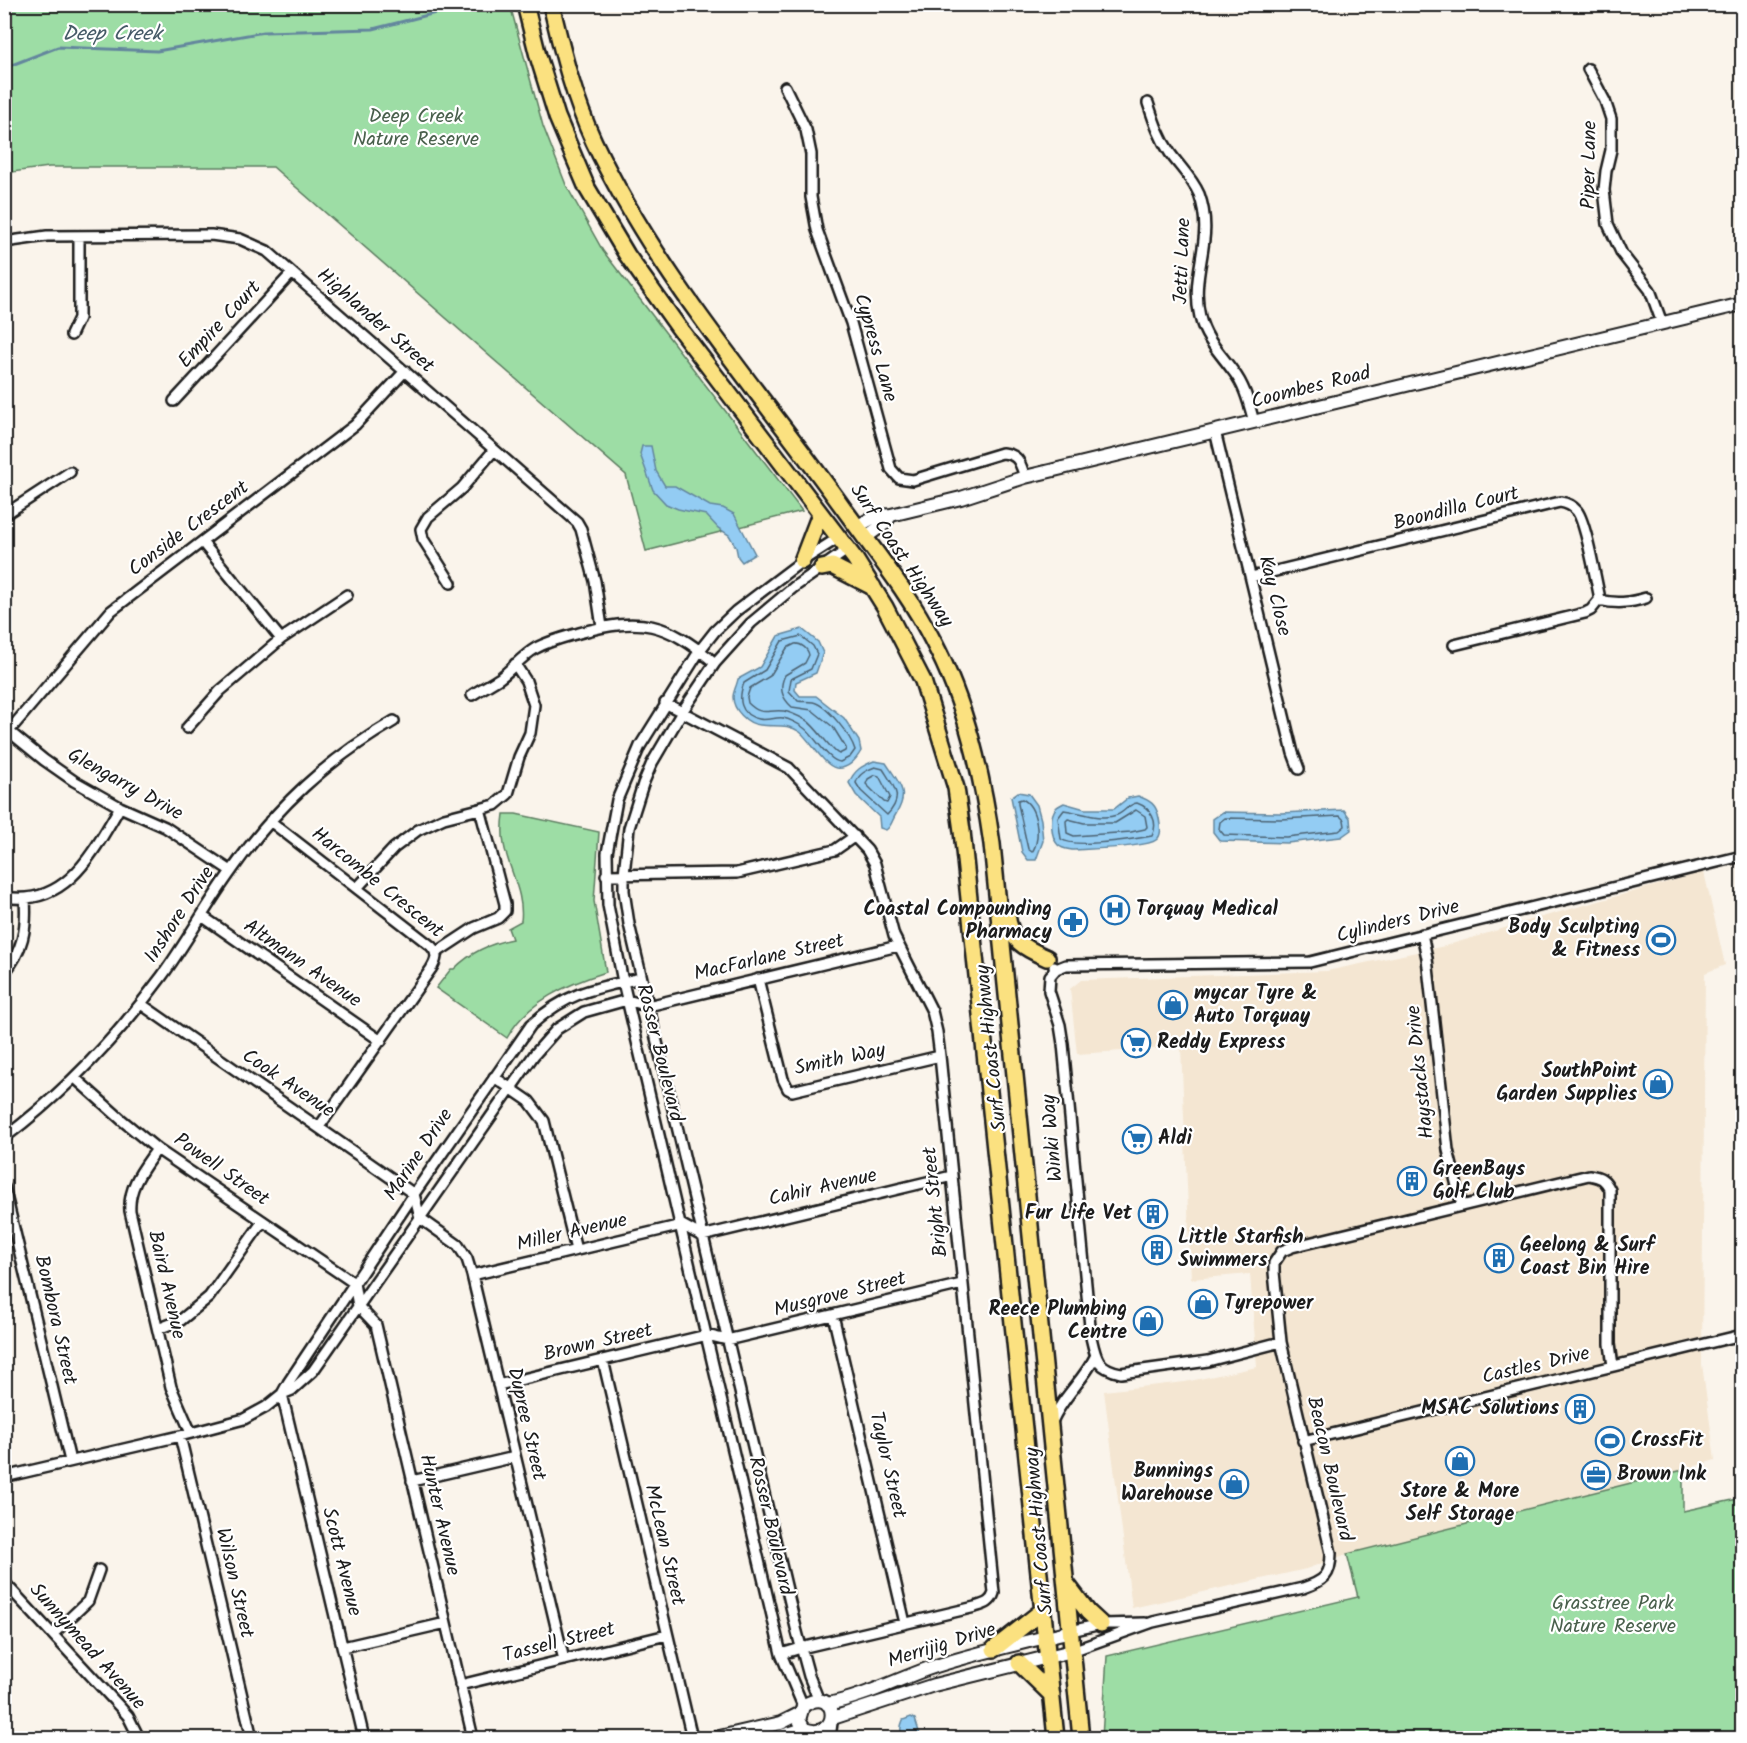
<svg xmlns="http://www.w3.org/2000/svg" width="1747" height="1743" font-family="Kalam,sans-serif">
  <rect width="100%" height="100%" fill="#faf4eb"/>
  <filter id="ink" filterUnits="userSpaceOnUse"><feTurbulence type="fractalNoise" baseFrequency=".0167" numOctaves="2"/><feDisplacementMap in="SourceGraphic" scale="12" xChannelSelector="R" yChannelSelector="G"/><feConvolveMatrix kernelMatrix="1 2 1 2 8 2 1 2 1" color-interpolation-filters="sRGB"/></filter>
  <g filter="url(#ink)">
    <!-- built -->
    <path fill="#f4e6d2" d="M 1704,872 L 1725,965 L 1705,973 L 1702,1364 L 1715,1460 L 1683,1470 L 1347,1554 L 1306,1569 L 1132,1608 L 1104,1391 L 1185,1382 L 1257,1367 L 1250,1274 L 1191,1279 L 1181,1047 L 1077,1054 L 1070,989 L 1081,980 L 1327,971 L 1445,946 L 1531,920 Z"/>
    <!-- green -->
    <path fill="#9ddda5" stroke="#5c7c60" stroke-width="1.5" d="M 4,5 L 510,5 L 543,126 L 566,185 L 603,251 L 802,511 L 646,551 L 626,475 L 273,167 L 49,167 L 5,173 Z
      M 504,814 L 516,814 L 599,832 L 594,901 L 606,972 C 568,984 527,1001 507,1038 L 436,988 L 451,969 L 454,969 C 471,952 489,944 512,939 L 508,928 L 521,921 C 524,898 513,877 507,856 C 502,842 502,828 504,814 Z
      M 1683,1470 L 1683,1511 L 1742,1498 L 1742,1738 L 1102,1738 L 1107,1656 L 1358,1597 L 1347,1554 Z"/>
    <!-- water -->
    <path fill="#93ccf3" stroke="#63869d" stroke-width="1.5" d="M 642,446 L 651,446 L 656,471 L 665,486 L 675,486 L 710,506 L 723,508 L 734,514 L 755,554 L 742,562 L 738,557 L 736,547 L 729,535 L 718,528 L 706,515 L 678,509 L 666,504 L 653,490 L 640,454 Z
      M 802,629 L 818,642 L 823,653 L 816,673 L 796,682 L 795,690 L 800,696 L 816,696 L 844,718 L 859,741 L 861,751 C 856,760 847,770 836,768 C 823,765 811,741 800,732 C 787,723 775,727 760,725 C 747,724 733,710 733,697 C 733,692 737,685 738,679 L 760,667 L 778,636 Z
      M 874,761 L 886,763 C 899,783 910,792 896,814 C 892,820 892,826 886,830 L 880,828 L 879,817 L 856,795 L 849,783 C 854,770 862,766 874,761 Z
      M 1018,792 L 1029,794 L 1037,805 L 1041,820 L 1043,841 L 1036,860 L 1028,860 L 1022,852 L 1011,797 Z
      M 1138,796 C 1151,801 1156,804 1159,818 C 1160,825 1163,835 1156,840 C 1146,848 1088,849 1072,850 C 1067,849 1062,849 1058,845 C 1051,838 1049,816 1056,808 C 1058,806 1062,804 1064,803 L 1085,809 L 1114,809 L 1128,798 Z
      M 1344,810 L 1350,818 L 1351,830 L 1341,837 L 1287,843 L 1220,841 L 1213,832 L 1213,819 L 1223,812 L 1281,813 Z
      M 911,1717 L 915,1719 L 921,1738 L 903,1738 C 900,1731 900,1727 903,1720 Z"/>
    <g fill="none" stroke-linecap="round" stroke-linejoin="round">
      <!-- shore -->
      <path stroke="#4c6272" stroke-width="1.5" d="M 801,636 L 813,646 L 817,654 L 811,669 L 791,679 L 789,691 L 798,701 C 802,702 808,701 813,702 C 827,705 851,736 855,750 L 850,757 L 840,762 C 828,761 815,736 804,728 C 799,724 789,719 783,718 C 775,717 767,721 759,719 C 739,715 738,698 744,683 L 765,670 L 782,641 Z
        M 795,644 C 801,643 808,649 809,655 L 805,663 L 785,675 C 779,688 781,697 792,707 L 812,710 L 833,727 L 846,748 L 845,751 L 839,754 C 831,751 817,727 806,720 C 800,717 790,712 784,711 C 767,709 762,717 748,703 L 747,697 L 750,688 L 770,676 L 787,648 Z
        M 875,767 L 883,769 C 895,788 904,797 887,815 L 861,791 L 856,783 C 858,774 867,770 875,767 Z
        M 875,775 L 879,776 L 890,797 L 887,803 L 884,802 L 866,784 L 868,779 Z
        M 1022,799 C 1037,806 1042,839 1032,852 L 1028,849 L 1018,804 L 1018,800 Z
        M 1137,803 C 1151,808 1159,822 1152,836 C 1134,839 1074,849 1061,839 L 1058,818 L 1064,810 C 1080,812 1100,821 1117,815 C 1125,812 1128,804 1137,803 Z
        M 1136,810 L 1145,816 L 1147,827 L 1145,829 L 1131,832 L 1074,836 L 1067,833 L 1066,821 L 1068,819 L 1084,823 L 1115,823 Z
        M 1340,816 L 1344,820 L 1345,826 L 1339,831 L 1286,837 L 1224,835 L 1219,829 L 1220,822 L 1225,818 L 1281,819 Z"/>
      <!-- stream -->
      <path stroke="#63869d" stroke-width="3" d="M 4,68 L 58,47 L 157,51 L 264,32 L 373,29 L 471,4"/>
      <!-- minor casing -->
      <g stroke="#1c1c1c" stroke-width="14">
        <path id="minor" d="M 1588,69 L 1605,101 L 1611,119 L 1611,150 L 1606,171 L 1604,190 L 1608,224 L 1622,254 L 1650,290 L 1662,323
          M 785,87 L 806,130 L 811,154 L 811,197 L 817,230 L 851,323 L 891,469 L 899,478 L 913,480 L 1002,453 C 1019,454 1020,463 1025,477
          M 1148,103 C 1154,121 1159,137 1170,153 C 1180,167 1192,178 1199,194 C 1216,241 1189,271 1200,317 C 1205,339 1220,353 1233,371 C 1245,386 1249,404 1254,422
          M 4,242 L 47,236 L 211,235 L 240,239 L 267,251 L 577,522 L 581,529 L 595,581 L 602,627
          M 71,335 L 79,318 L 79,237
          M 174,401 L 292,273
          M 1215,431 L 1293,753 L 1299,769
          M 4,515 L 70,472
          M 202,542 L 281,639 L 347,595
          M 1251,577 L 1560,502 C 1567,503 1572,505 1577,511 C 1586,523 1595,576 1599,594 L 1599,600
          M 451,583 L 423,539 L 421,529 L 428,517 L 462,488 L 494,450
          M 1454,645 L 1585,613 L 1591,610 L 1599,600 C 1616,604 1629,603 1646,598
          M 472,695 C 481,689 491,684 500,678 C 512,669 522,656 536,648 C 549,641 565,637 579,633 C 641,616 666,622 715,663
          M 665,703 L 789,768 L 867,850 L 875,864 L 894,936 L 932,1011 L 937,1032 L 940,1056 L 994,1593 C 991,1603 984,1604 975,1607 L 801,1648 L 781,1654
          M 187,728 L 220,691 L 281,639
          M 6,729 L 44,760 L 74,781 L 120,807 L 165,827 L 231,871
          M 9,731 L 111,611 L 355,425 L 405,371
          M 270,821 L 431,946 C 439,954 436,961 431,969 L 319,1127
          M 606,875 L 737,873 L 835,850 L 855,836
          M 357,888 L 394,848 L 418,830 L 444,818 L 495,805 L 508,794 L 519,757 L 530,733 L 534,705 L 526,681 L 515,664
          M 4,897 C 67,908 93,852 120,807
          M 202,916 L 381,1041
          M 1422,934 L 1427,958 L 1448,1150 L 1462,1206
          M 436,953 L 474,928 L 498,918 L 505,911 L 505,904 L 480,809
          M 1054,967 L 1056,969 L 1050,976 L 1049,991 L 1060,1025 L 1063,1044 L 1091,1337 C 1096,1359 1097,1368 1121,1373 L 1208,1361 L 1281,1342
          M 1056,969 L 1066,965 L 1310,962 L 1742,856
          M 4,973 C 23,951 27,928 25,900
          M 758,979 L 783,1079 L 788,1089 L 792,1091 L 940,1056
          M 141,1004 L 414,1194 L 420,1218 L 458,1245 L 467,1259 L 472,1275 L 564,1660
          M 494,1077 L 529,1101 L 544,1121 L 576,1250
          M 75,1078 L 123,1121 L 157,1149 L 354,1283 L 358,1306 L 376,1325 L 473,1738
          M 4,1138 C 65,1092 117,1037 162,976 C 187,942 207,904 232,870 C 276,807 327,760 394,721
          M 157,1149 C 144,1168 128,1186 130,1211 L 171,1387 L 191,1433
          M 4,1187 L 70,1461
          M 472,1275 L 682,1225 L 702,1236 L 952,1176
          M 833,1315 L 905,1623
          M 158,1329 L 181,1320 L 209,1297 L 263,1221
          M 603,1360 L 692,1738
          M 498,1385 L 707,1335 L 727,1340 L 962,1284
          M 282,1394 L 288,1383 L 414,1194 L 531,1025 C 567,992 595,988 641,978
          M 282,1394 L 364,1738
          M 1052,1422 C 1062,1397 1083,1381 1095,1357
          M 180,1436 L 252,1738
          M 1303,1441 L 1742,1335
          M 4,1477 L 180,1436 L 244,1419 L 266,1407 L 282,1394 L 292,1390 L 313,1371 L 534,1055 L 557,1029 L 584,1012 L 627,1000 L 648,1006 L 898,946
          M 412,1481 L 515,1457
          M 4,1582 L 119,1706 L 128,1716 L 139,1738
          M 1071,1631 L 1101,1624 L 1145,1623
          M 53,1634 L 88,1601 L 99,1570
          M 343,1647 L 446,1623
          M 1072,1651 L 1153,1622 L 1303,1588 C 1324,1581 1331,1576 1331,1553 L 1281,1342 L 1274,1272 L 1274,1263 L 1282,1251 L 1292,1247 L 1589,1175 C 1601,1177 1605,1179 1610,1190 L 1610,1344 L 1613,1366
          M 460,1685 L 667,1635
          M 819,1701 L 809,1676 L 797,1632 L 629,924 L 624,891 L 624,874 L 629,828 L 643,784 L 652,763 L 682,712 L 715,663 L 751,623 L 794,587 L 847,550
          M 803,1706 L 781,1654 L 623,982 L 608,905 L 607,853 L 617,800 L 640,746 L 700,650 L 715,631 L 736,611 L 802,561 L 838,538
          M 830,1738 L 832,1723"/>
      </g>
      <!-- tertiary casing -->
      <g stroke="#1c1c1c" stroke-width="16">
        <path id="tertiary" d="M 858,526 L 874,517 L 891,515 L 961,498 L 1025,477 L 1742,304
          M 866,537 L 884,524 L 891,515
          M 827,1704 C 861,1698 894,1681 927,1669 C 974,1653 1022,1643 1071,1631
          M 833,1718 L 934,1685 L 1072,1651
          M 715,1738 L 781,1723 L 799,1714
          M 775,1738 L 804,1729 C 842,1743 840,1682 803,1706 L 799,1720 L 804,1729"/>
      </g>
      <!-- primary casing -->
      <g stroke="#1c1c1c" stroke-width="20">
        <path id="primary" d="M 525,4 L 538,56 L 557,117 L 587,188 L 627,255 L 679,328 L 855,559 L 885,607 L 923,681 L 956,788 L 962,831 L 1056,1738
          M 551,4 C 562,51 574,99 594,142 C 658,277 758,389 844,509 C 875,552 909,593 933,641 C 966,703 982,774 992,844 L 1081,1738
          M 802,561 L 820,514
          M 822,568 L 832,566 L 873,587
          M 1007,914 C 1010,941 1024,948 1047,958
          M 1066,1583 L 1088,1612 L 1101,1624
          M 994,1649 L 1042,1611
          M 1019,1663 L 1052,1695"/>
      </g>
      <!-- minor -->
      <use href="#minor" stroke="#fff" stroke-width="9"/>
      <!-- tertiary -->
      <use href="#tertiary" stroke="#fff" stroke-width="12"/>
      <!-- primary -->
      <use href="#primary" stroke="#fbe180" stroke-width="15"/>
    </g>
  </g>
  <!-- icons -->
  <defs>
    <g id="hospital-ring" transform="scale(1.5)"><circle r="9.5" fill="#fff" stroke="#1f6fb2" stroke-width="1.5"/><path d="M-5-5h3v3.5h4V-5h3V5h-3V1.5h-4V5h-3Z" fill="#1f6fb2"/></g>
    <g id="pharmacy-ring" transform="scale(1.5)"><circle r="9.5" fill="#fff" stroke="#1f6fb2" stroke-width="1.5"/><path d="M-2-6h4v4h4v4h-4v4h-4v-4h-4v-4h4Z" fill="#1f6fb2"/></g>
    <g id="stadium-ring" transform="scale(1.5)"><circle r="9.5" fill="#fff" stroke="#1f6fb2" stroke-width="1.5"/><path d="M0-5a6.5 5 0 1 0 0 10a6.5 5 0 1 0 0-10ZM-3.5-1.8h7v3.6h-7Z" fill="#1f6fb2"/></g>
    <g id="shop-ring" transform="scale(1.5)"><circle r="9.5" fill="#fff" stroke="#1f6fb2" stroke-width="1.5"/><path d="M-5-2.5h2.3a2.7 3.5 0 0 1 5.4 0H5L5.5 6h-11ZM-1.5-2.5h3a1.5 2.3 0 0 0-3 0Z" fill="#1f6fb2"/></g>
    <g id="supermarket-ring" transform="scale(1.5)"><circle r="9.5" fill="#fff" stroke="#1f6fb2" stroke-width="1.5"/><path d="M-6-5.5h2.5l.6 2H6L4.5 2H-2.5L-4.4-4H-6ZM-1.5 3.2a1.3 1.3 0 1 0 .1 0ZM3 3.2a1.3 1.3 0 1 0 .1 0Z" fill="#1f6fb2"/></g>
    <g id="building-ring" transform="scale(1.5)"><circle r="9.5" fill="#fff" stroke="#1f6fb2" stroke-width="1.5"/><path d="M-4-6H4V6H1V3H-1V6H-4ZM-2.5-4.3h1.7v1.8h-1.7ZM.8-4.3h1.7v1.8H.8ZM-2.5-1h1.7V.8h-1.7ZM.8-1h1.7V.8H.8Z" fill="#1f6fb2"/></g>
    <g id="office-ring" transform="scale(1.5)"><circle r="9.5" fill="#fff" stroke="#1f6fb2" stroke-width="1.5"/><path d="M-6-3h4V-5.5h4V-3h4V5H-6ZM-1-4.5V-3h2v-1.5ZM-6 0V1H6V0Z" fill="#1f6fb2"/></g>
  </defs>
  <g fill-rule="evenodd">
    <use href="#hospital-ring" x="1115" y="910"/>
    <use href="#pharmacy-ring" x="1073" y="922"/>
    <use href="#stadium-ring" x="1661" y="940"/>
    <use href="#shop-ring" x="1173" y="1005"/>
    <use href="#supermarket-ring" x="1136" y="1043"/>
    <use href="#shop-ring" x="1658" y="1084"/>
    <use href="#supermarket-ring" x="1137" y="1139"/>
    <use href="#building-ring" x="1412" y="1181"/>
    <use href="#building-ring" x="1153" y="1214"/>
    <use href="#building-ring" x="1157" y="1250"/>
    <use href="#building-ring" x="1499" y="1258"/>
    <use href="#shop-ring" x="1203" y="1304"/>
    <use href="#shop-ring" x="1148" y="1321"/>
    <use href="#building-ring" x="1580" y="1409"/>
    <use href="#stadium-ring" x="1610" y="1441"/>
    <use href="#shop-ring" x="1460" y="1461"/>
    <use href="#office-ring" x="1596" y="1475"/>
    <use href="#shop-ring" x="1234" y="1484"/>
  </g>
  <g text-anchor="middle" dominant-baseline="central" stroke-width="4.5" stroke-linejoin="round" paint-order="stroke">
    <!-- park labels -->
    <g font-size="20" fill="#49604c" stroke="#fff">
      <text x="416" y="117">Deep Creek<tspan x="416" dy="23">Nature Reserve</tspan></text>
      <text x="1613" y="1604">Grasstree Park<tspan x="1613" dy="23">Nature Reserve</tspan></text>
    </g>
    <!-- street labels -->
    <g font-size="20" fill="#1c1c1c" stroke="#fff">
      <text transform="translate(1590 165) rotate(-89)">Piper Lane</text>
      <text transform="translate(1183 261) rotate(-88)">Jetti Lane</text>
      <text transform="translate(375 321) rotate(41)">Highlander Street</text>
      <text transform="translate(220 325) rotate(-47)">Empire Court</text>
      <text transform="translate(875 348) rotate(74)">Cypress Lane</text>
      <text transform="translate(1311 388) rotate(-14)">Coombes Road</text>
      <text transform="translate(1456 509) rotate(-14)">Boondilla Court</text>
      <text transform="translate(189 529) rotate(-37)">Conside Crescent</text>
      <text transform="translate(901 556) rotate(56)">Surf Coast Highway</text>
      <text transform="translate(1274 596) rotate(76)">Kay Close</text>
      <text transform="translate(125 785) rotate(29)">Glengarry Drive</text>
      <text transform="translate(377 883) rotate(39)">Harcombe Crescent</text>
      <text transform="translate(180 915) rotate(-57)">Inshore Drive</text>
      <text transform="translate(1398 922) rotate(-14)">Cylinders Drive</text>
      <text transform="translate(769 958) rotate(-13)">MacFarlane Street</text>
      <text transform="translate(302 964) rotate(35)">Altmann Avenue</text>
      <text transform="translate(992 1048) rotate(-96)">Surf Coast Highway</text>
      <text transform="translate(659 1053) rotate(76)">Rosser Boulevard</text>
      <text transform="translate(840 1060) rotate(-12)">Smith Way</text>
      <text transform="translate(1421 1072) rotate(-96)">Haystacks Drive</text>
      <text transform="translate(288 1084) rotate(34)">Cook Avenue</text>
      <text transform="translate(1053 1138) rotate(-95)">Winki Way</text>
      <text transform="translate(419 1155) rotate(-56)">Marine Drive</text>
      <text transform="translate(221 1170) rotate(35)">Powell Street</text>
      <text transform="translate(823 1188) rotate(-13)">Cahir Avenue</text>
      <text transform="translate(936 1202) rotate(-96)">Bright Street</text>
      <text transform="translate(572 1233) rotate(-13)">Miller Avenue</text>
      <text transform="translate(166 1285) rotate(77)">Baird Avenue</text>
      <text transform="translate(840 1295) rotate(-14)">Musgrove Street</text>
      <text transform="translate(55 1320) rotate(77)">Bombora Street</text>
      <text transform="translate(598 1343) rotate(-13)">Brown Street</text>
      <text transform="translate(1536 1366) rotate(-13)">Castles Drive</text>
      <text transform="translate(526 1424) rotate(77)">Dupree Street</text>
      <text transform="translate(887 1465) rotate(77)">Taylor Street</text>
      <text transform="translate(1329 1469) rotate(77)">Beacon Boulevard</text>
      <text transform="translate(439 1515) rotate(77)">Hunter Avenue</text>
      <text transform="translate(770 1526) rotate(77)">Rosser Boulevard</text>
      <text transform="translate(1040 1531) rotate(-95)">Surf Coast Highway</text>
      <text transform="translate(664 1545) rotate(77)">McLean Street</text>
      <text transform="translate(341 1562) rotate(76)">Scott Avenue</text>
      <text transform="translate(234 1583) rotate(77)">Wilson Street</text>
      <text transform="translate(559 1643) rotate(-14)">Tassell Street</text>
      <text transform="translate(942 1646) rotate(-17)">Merrijig Drive</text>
      <text transform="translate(87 1647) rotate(48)">Sunnymead Avenue</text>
    </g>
    <!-- poi labels -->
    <g font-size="20" font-weight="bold" fill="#1c1c1c" stroke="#fff" text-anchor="start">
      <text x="1052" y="910" text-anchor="end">Coastal Compounding<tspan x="1052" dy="23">Pharmacy</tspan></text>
      <text x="1136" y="910">Torquay Medical</text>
      <text x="1640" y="928" text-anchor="end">Body Sculpting<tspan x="1640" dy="23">&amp; Fitness</tspan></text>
      <text x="1194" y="994">mycar Tyre &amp;<tspan x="1194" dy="23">Auto Torquay</tspan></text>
      <text x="1157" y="1043">Reddy Express</text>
      <text x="1637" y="1072" text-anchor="end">SouthPoint<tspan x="1637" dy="23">Garden Supplies</tspan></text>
      <text x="1158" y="1139">Aldi</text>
      <text x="1433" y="1170">GreenBays<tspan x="1433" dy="23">Golf Club</tspan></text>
      <text x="1132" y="1214" text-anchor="end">Fur Life Vet</text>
      <text x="1178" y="1238">Little Starfish<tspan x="1178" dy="23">Swimmers</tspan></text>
      <text x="1520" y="1246">Geelong &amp; Surf<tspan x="1520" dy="23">Coast Bin Hire</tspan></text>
      <text x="1224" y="1304">Tyrepower</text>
      <text x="1127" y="1310" text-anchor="end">Reece Plumbing<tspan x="1127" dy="23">Centre</tspan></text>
      <text x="1559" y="1409" text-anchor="end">MSAC Solutions</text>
      <text x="1631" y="1441">CrossFit</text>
      <text x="1213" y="1472" text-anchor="end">Bunnings<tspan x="1213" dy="23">Warehouse</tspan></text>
      <text x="1617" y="1475">Brown Ink</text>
      <text x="1460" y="1492" text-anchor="middle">Store &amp; More<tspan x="1460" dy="23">Self Storage</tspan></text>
    </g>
    <!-- water labels -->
    <g font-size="21" font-style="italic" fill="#465a67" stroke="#fff">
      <text x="112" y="34">Deep Creek</text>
    </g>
  </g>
  <!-- margin -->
  <rect width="1747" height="1743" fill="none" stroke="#fff" stroke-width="24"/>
  <rect x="12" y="12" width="1723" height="1719" fill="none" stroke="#1c1c1c" stroke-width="2" filter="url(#ink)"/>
</svg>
